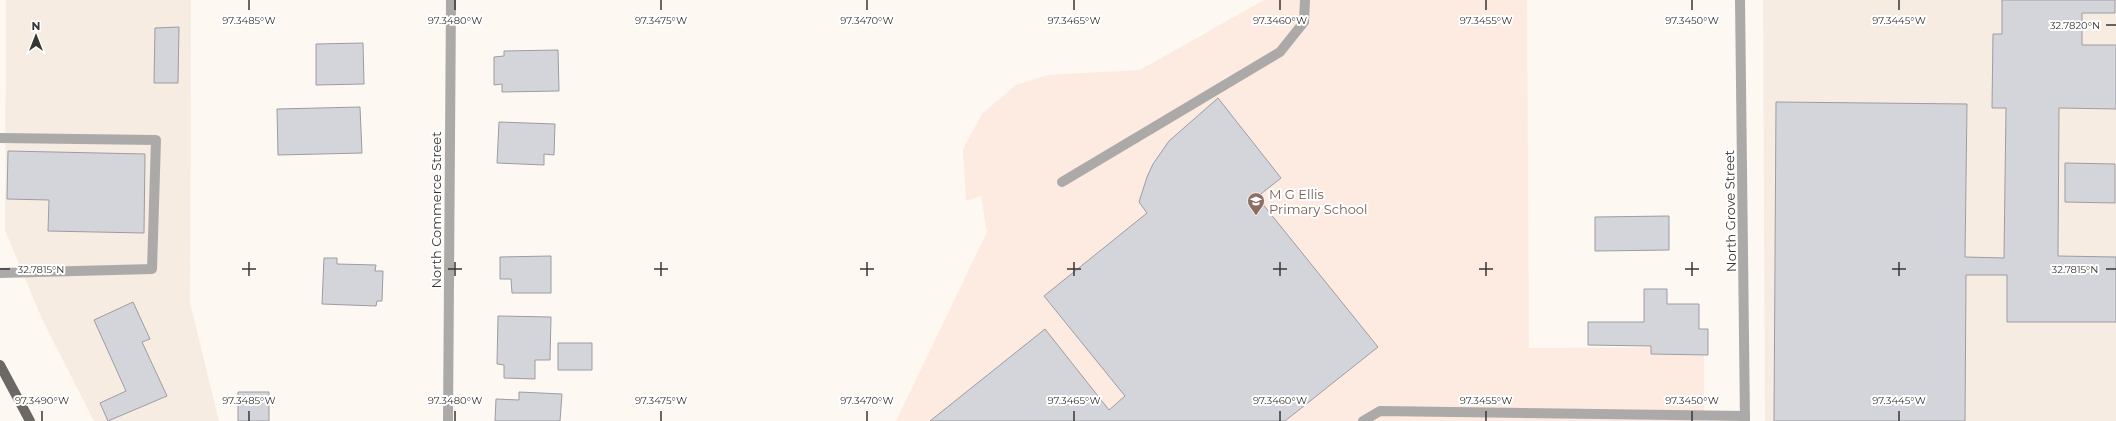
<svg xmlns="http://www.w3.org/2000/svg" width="2116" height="421" font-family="Montserrat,sans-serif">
  <rect width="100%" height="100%" fill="#fdf8f2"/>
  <!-- built -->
  <path fill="#f6ece1" d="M 6,0 L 191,0 L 190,303 L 219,421 L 94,421 L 42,319 L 5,230 Z
    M 1763,0 L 2116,0 L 2116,421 L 1765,421 Z"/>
  <!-- education -->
  <path fill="#fdebe1" d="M 1264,0 L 1527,0 L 1529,348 L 1704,347 L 1704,421 L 896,421 L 987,232 L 981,196 L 966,201 L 963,149 L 982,114 L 1016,85 L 1048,75 L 1140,70 Z"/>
  <!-- building -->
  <path fill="#d4d5db" stroke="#9c9ca2" d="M 2002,0 L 2115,0 L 2115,13 L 2082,13 L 2082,45 L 2116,45 L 2116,109 L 2059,108 L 2058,256 L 2116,257 L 2116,322 L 2007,322 L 2007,275 L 1966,275 L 1965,421 L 1774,421 L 1776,102 L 1967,104 L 1965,257 L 2004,258 L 2006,108 L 1992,108 L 1993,34 L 2002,34 Z
    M 179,27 L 178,83 L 154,83 L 155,28 Z
    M 363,43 L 364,84 L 316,85 L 316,44 Z
    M 558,50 L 559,91 L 502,92 L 502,84 L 494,85 L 494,57 L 504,56 L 504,51 Z
    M 1218,98 L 1281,178 L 1257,197 L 1378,347 L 1285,421 L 930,421 L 1045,329 L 1109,410 L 1125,396 L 1044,296 L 1147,213 L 1139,202 L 1147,177 L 1153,164 L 1169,141 Z
    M 360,107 L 362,153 L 278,155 L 277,109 Z
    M 499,122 L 555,124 L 554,155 L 544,154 L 544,165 L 497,163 Z
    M 8,151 L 145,154 L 144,233 L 48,231 L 49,200 L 7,199 Z
    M 2065,163 L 2115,164 L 2115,203 L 2065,202 Z
    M 1669,216 L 1669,250 L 1595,251 L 1595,217 Z
    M 551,256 L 551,293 L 512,293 L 511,279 L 500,279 L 500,257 Z
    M 324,258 L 337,258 L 337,264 L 376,265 L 375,271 L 383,271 L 382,301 L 377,301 L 376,306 L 322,304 Z
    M 1644,289 L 1667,289 L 1667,304 L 1699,304 L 1699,329 L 1708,329 L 1708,355 L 1651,354 L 1651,346 L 1588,345 L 1588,322 L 1644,322 Z
    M 133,302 L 150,339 L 142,342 L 167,396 L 108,421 L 100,403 L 126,391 L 94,320 Z
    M 498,316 L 551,317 L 550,360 L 535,360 L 535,379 L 504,378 L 504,365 L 497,364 Z
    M 558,343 L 592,343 L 592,370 L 558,370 Z
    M 238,392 L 269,392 L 269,421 L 238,421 Z
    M 519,392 L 562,394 L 560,421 L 495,421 L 496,399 L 519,400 Z"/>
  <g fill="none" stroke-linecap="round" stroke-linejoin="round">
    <!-- service -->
    <path stroke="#acaaa8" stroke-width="10" d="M 0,138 L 156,140 L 152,269 L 0,273
      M 1062,182 L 1280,52 L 1304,22 L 1305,0
      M 1363,421 L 1380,411 L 1745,416"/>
    <!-- minor -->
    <path stroke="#acaaa8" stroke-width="10" d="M 1740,0 L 1745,421
      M 448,421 L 451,0"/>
    <!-- primary -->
    <path stroke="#6c6965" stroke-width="10" d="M 0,365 L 30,421"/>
  </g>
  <!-- ticks -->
  <path fill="none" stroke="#383634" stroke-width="1.5" d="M 249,0 L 249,10M 455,0 L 455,10M 661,0 L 661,10M 867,0 L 867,10M 1074,0 L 1074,10M 1280,0 L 1280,10M 1486,0 L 1486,10M 1692,0 L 1692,10M 1899,0 L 1899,10M 2106,25 L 2116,25M 249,262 L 249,276M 455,262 L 455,276M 661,262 L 661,276M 867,262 L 867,276M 1074,262 L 1074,276M 1280,262 L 1280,276M 1486,262 L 1486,276M 1692,262 L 1692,276M 1899,262 L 1899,276M 0,269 L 10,269M 242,269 L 256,269M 448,269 L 462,269M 654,269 L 668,269M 860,269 L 874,269M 1067,269 L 1081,269M 1273,269 L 1287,269M 1479,269 L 1493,269M 1685,269 L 1699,269M 1892,269 L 1906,269M 2106,269 L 2116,269M 42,411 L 42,421M 249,411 L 249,421M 455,411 L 455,421M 661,411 L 661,421M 867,411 L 867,421M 1074,411 L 1074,421M 1280,411 L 1280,421M 1486,411 L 1486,421M 1692,411 L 1692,421M 1899,411 L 1899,421"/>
  <!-- icons -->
  <defs>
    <g id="school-pin" transform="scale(0.9)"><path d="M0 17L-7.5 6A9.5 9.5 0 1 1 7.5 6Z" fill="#8d6e63" stroke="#fff"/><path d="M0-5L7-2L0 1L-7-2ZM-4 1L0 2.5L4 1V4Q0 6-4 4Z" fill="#fff"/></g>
  </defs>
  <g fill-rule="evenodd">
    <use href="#school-pin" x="1256" y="201"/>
  </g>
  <g text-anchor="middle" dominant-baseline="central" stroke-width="4" stroke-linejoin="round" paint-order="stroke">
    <!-- education labels -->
    <g font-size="13" fill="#785e54" stroke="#fff" text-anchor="start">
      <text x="1269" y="194">M G Ellis<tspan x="1269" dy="15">Primary School</tspan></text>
    </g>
    <!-- street labels -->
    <g font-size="13" fill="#383634" stroke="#fff">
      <text transform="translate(436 210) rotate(-90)">North Commerce Street</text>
      <text transform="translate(1730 211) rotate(-91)">North Grove Street</text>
    </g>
  </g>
  <g font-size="10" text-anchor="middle" fill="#383634" stroke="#fff" stroke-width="4" stroke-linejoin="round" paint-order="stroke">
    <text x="249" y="24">97.3485°W</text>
    <text x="455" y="24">97.3480°W</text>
    <text x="661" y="24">97.3475°W</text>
    <text x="867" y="24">97.3470°W</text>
    <text x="1074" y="24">97.3465°W</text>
    <text x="1280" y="24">97.3460°W</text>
    <text x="1486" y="24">97.3455°W</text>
    <text x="1692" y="24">97.3450°W</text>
    <text x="1899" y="24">97.3445°W</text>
    <text x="2075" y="29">32.7820°N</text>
    <text x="41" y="273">32.7815°N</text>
    <text x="2075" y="273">32.7815°N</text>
    <text x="42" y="404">97.3490°W</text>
    <text x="249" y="404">97.3485°W</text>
    <text x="455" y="404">97.3480°W</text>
    <text x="661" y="404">97.3475°W</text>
    <text x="867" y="404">97.3470°W</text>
    <text x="1074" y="404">97.3465°W</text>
    <text x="1280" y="404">97.3460°W</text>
    <text x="1486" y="404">97.3455°W</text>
    <text x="1692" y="404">97.3450°W</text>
    <text x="1899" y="404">97.3445°W</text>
  </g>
  <!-- north arrow -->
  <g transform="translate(36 36)" stroke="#ffffff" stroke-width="3" paint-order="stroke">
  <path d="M0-3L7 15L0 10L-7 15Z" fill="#383634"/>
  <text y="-6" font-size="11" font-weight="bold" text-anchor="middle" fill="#383634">N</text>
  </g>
</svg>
